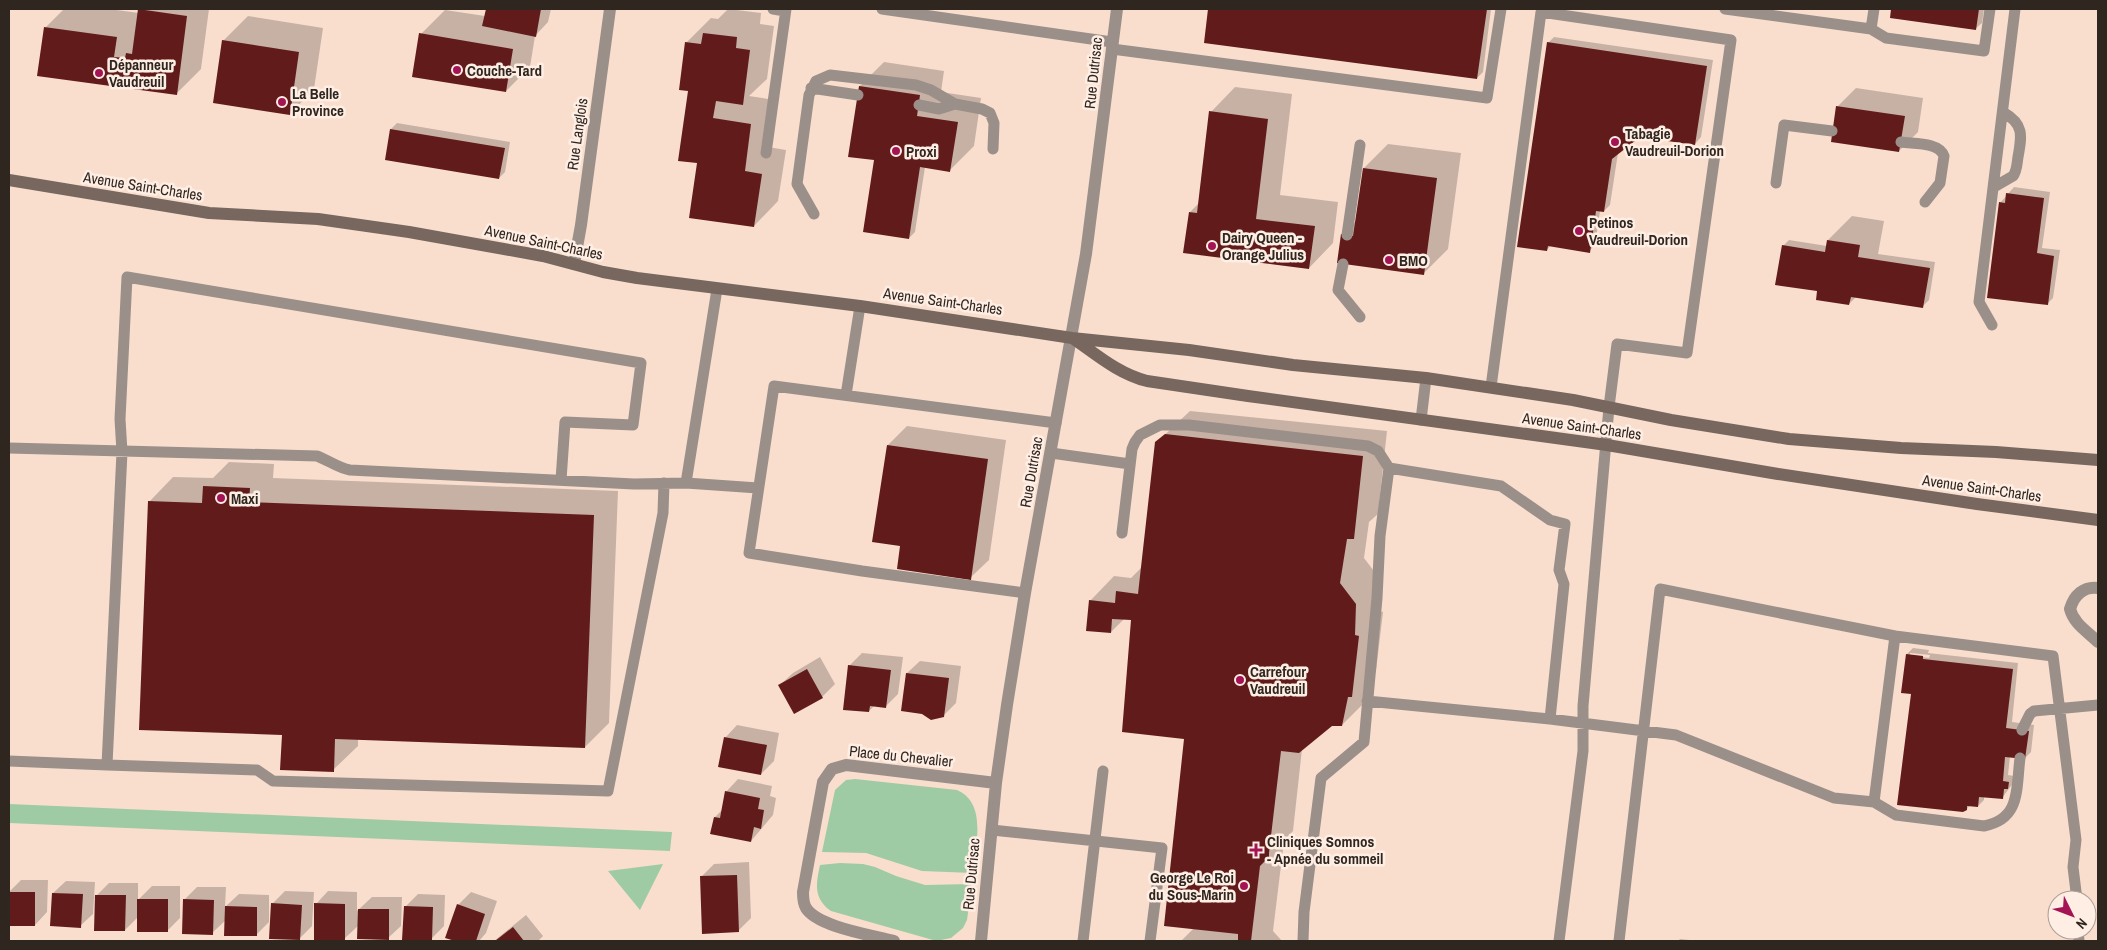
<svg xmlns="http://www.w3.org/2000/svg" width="2107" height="950" font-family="'Archivo Narrow',sans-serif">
  <rect width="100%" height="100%" fill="#f9dece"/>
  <!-- green -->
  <path fill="#9ecba3" d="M 855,779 L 957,790 C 988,804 975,845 973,873 L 922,871 L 866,853 L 822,852 L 835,790 L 846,780 Z
    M 9,804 L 672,832 L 670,851 L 9,823 Z
    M 840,863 L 863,864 L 875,867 L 896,876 L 925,885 L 972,884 L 967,920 L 963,928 L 951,938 L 941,940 L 933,940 L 831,911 C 813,898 816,884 820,865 Z
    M 663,864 L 640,910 L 608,871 Z"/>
  <!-- shadow -->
  <path fill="#0003" fill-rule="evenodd" d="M 64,9 L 109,9 L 139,13 L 140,9 L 209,9 L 201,69 L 177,93 L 45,28 Z
    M 487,9 L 551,9 L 548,22 L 535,36 L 530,67 L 506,91 L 421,34 L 445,10 L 485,16 Z
    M 728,9 L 761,13 L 760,24 L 774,26 L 767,79 L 749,96 L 775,100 L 768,147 L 786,150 L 778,201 L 754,226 L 698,162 L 686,43 L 711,18 L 718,19 Z
    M 1209,9 L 1491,9 L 1483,72 L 1477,78 L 1205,42 Z
    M 1893,9 L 1984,9 L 1982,23 L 1975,29 L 1891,17 Z
    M 248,16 L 323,28 L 314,89 L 290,114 L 223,41 Z
    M 1554,37 L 1713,60 L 1701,137 L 1695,144 L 1640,136 L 1618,153 L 1610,205 L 1604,211 L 1600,211 L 1595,245 L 1589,251 L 1551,245 L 1547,250 L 1548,43 Z
    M 884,62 L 944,71 L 941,92 L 981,98 L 974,146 L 950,170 L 925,167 L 915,232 L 909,238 L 860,86 Z
    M 1235,87 L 1292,94 L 1280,195 L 1338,202 L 1333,243 L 1309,268 L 1190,212 L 1199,203 L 1211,112 Z
    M 1856,88 L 1923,98 L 1918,132 L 1899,151 L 1837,107 Z
    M 397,123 L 510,142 L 505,172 L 499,178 L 386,159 L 391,129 Z
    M 1388,144 L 1461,153 L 1448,249 L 1423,274 L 1342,235 L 1357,220 L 1364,168 Z
    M 2014,187 L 2050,192 L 2042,248 L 2060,250 L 2053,298 L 2047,304 L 2000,203 Z
    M 1852,216 L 1884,221 L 1878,254 L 1935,262 L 1929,300 L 1923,306 L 1857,296 L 1849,304 L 1820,287 L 1783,246 L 1789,240 L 1827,246 L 1828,240 Z
    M 1190,411 L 1387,431 L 1378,514 L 1369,522 L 1364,558 L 1380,579 L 1379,611 L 1383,612 L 1376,671 L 1366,701 L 1342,725 L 1331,725 L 1302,749 L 1293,831 L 1284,841 L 1273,931 L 1282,941 L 1181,941 L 1194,928 L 1186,738 L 1132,619 L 1124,619 L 1111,632 L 1090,601 L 1114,576 L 1131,578 L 1142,567 L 1156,443 Z
    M 907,426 L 1006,440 L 989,560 L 970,578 L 901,545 L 888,445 Z
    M 229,462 L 274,464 L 273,478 L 618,491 L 609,723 L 585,747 L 358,739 L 358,746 L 333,770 L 283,734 L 149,502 L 173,477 L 213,478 Z
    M 1913,648 L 1929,650 L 1928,653 L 2018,663 L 2012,722 L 2034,725 L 2031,752 L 2025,758 L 2010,756 L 2008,775 L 2014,776 L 2014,782 L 2002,798 L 1984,796 L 1984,800 L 1978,806 L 1970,805 L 1967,809 L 1912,693 L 1907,654 ZM 1910,653 L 1930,655 L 1929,658 L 1910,655 Z
    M 862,653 L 903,657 L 898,694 L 886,706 L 875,705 L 869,711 L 849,666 Z
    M 820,657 L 835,684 L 822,697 L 780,685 L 793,673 Z
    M 920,661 L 961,666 L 956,703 L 943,716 L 923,712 L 907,673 Z
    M 737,725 L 779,733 L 774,761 L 761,774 L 725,738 Z
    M 738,779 L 772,786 L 770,796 L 776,798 L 773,815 L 751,841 L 712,833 L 715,817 L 722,810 L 726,792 Z
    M 749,862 L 751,918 L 738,931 L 701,877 L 714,864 Z
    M 21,880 L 48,880 L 47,912 L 35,925 L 9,924 L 9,892 Z
    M 66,881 L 95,882 L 94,898 L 109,883 L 138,883 L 138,900 L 152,886 L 180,886 L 180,918 L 167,931 L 139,916 L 125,930 L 96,898 L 94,898 L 93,914 L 80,926 L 53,893 Z
    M 197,887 L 226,887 L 225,907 L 239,894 L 269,895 L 269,922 L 256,935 L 226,920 L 212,933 L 184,900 Z
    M 285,891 L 314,892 L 312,926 L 299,939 L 272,904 Z
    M 328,891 L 357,892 L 357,911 L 372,897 L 402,897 L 401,926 L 388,938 L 359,925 L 344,939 L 316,904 Z
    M 471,892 L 497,901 L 486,933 L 479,941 L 459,941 L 447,937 L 458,905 Z
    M 418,894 L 445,895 L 444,926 L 431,939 L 405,907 Z
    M 526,915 L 543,936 L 538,941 L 494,941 Z
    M 1680,939 L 1700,941 L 1678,941 Z"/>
  <!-- building -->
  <path fill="#621b1b" d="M 138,9 L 187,16 L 177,95 L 37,76 L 44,27 L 117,37 L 114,57 L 125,58 L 126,53 L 132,54 Z
    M 486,9 L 541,9 L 536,37 L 482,26 Z
    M 1208,9 L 1487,9 L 1477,79 L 1204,43 Z
    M 1891,9 L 1979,9 L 1976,30 L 1890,18 Z
    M 419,33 L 513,49 L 506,92 L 412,77 Z
    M 703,33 L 737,37 L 736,48 L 750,50 L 743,105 L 716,101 L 713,118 L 751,124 L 745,171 L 762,174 L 754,227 L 689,218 L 697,163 L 678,161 L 688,91 L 679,90 L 685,42 L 701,44 Z
    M 222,40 L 299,52 L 290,115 L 213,103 Z
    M 1547,42 L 1707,66 L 1695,145 L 1640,137 L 1612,159 L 1604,212 L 1596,211 L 1590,253 L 1548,246 L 1547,251 L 1517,247 Z
    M 859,86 L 920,95 L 917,116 L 958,122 L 950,172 L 920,167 L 909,239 L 863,232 L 874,160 L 848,157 Z
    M 1836,106 L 1905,116 L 1899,152 L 1831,142 Z
    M 1209,111 L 1268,119 L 1256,219 L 1315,226 L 1309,269 L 1183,253 L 1189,212 L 1197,213 Z
    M 390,129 L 505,148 L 499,179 L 385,160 Z
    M 1363,168 L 1437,178 L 1424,275 L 1337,263 L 1341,234 L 1353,236 Z
    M 2006,193 L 2044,198 L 2037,253 L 2054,256 L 2048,305 L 1987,298 L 1999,202 L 2005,203 Z
    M 1827,240 L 1860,245 L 1858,257 L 1930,268 L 1923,308 L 1851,297 L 1849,305 L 1816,300 L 1817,291 L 1775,285 L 1782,245 L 1825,252 Z
    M 1165,434 L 1363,456 L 1354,539 L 1347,539 L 1340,583 L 1356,604 L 1355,635 L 1359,636 L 1352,697 L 1348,697 L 1342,726 L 1332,726 L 1299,753 L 1281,751 L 1269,853 L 1269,857 L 1260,866 L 1251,941 L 1238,941 L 1238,934 L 1164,926 L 1184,739 L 1122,732 L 1131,620 L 1112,619 L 1111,633 L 1086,631 L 1089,600 L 1115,603 L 1116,591 L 1138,594 L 1155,442 Z
    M 887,445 L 988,459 L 971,580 L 897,569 L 900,546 L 872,542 Z
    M 203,486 L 250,488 L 249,502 L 594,515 L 585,748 L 335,739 L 334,772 L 280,770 L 282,735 L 139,730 L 148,501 L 202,503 Z
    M 1906,654 L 1923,656 L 1923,659 L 2013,669 L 2006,728 L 2029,731 L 2025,759 L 2005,757 L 2003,781 L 2009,782 L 2008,789 L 2004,789 L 2003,799 L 1979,797 L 1978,807 L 1967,806 L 1967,810 L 1963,812 L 1897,805 L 1911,694 L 1901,693 Z
    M 848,665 L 891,670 L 886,708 L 870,706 L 869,712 L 843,710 Z
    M 807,669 L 823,698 L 794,714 L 778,685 Z
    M 906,673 L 949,678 L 944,717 L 931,720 L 922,714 L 901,711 Z
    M 724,737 L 767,745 L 761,775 L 718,767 Z
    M 725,791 L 760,798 L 758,809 L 764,810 L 761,829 L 754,827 L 751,842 L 710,834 L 714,817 L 720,818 Z
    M 737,875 L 739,932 L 702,934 L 700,876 Z
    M 9,892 L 35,892 L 35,926 L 9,926 Z
    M 52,893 L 83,894 L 81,928 L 50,926 Z
    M 95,895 L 126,895 L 125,931 L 94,931 Z
    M 137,899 L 168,899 L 168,932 L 137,932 Z
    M 183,899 L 214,900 L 213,935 L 182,934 Z
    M 271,903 L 302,905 L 300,940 L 269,939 Z
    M 314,903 L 345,904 L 345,940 L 314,940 Z
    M 457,904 L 485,914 L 476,941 L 455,941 L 445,938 Z
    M 225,906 L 257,907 L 257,936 L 224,936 Z
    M 404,906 L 433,907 L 432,940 L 402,940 Z
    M 358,909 L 389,909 L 389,940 L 357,939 Z
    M 513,927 L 524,941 L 495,941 Z"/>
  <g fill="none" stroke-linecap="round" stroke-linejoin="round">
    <!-- lane -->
    <path stroke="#9b8f89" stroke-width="11" d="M 773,9 L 785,11
      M 882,9 L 1112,42
      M 1725,9 L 1871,29 L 1874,9
      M 1871,29 L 1886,38 L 1984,51 L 1990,9
      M 1112,49 L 1487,98 L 1501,9
      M 811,88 L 858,95
      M 919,105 L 939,109 L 955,104
      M 1901,142 C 1914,144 1939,142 1944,156 L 1940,183 L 1925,202
      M 766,153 L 786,9
      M 1776,183 L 1784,125 L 1832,131
      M 1994,187 L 2013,176 C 2017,171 2017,163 2018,157 C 2022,135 2024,124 2003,112
      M 814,214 L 797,184 L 809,95 L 816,81 L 830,75 L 916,85 L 931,90 L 955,104 L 982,109 L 990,113 L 994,123 L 993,149
      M 1347,235 L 1360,145
      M 1343,264 L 1338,290 L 1360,317
      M 1992,325 L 1979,302 L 2015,9
      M 1491,387 L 1541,12 L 1731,40 L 1687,353 L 1617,344 L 1609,407 L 1583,706 L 1583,751 L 1559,941
      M 846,395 L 860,306
      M 1421,420 L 1426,378
      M 9,448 L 317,456 C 328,460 338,468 350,470 L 634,484 L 686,483 L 758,488
      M 1051,453 L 1130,464
      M 686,483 L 717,289
      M 1122,533 L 1132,449 L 1135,442 L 1140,435 L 1160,425 L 1189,425 L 1368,446 L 1378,451 L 1389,468
      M 1025,593 L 862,571 L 749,553 L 774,386 L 1056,423
      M 1367,701 L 1550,719 L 1676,735 L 1834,798 L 1874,802 L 1895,636 L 2053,656 L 2076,840 L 2073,867 L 2077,900
      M 2022,730 L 2030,714 L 2034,711 L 2098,705
      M 9,761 L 107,765 L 122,452 L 120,419 L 127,277 L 641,363 L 633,425 L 565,422 L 561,480
      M 107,765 L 257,770 L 273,781 L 608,791 L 663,513 L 664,483
      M 1874,802 L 1896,815 L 1984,826 C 2021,819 2016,789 2020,758
      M 992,830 L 1162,848 L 1150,941
      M 2078,930 L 2079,941
      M 1083,941 L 1103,771
      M 1303,941 L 1304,912 L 1321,778 L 1364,742 L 1377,598 L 1380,536 L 1389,468 L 1501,486 L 1550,520 L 1565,524 L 1559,570 L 1564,584 L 1550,719
      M 1619,941 L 1660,589 L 1895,636"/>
    <!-- street -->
    <path stroke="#9b8f89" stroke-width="12" d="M 574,264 L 581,225 L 610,9
      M 2098,588 C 2084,586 2074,595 2070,609 C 2074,624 2087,631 2098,642
      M 894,941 C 872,935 818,927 806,908 C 803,903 803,898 803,892 L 823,782 L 832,769 L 846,765 L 996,783
      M 981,941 L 996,783 L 1007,705 L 1025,593 L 1086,254 L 1117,9"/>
    <!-- secondary -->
    <path stroke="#77675e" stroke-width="12" d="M 9,180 L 209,213 L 318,219 L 409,232 L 543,256 L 603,272 L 637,278 L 860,306 L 1072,338 L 1189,350 L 1293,365 L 1426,378 L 1573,400 L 1671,420 L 1789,439 L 1901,448 L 1996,452 L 2098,460
      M 1074,339 C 1097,355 1119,374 1147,381 L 1248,396 L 1607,445 L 1778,474 L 1977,504 L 2098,520"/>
  </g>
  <!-- markers -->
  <g fill="#a41455" stroke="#feeee4" stroke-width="2">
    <circle cx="457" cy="70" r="5"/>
    <circle cx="99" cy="73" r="5"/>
    <circle cx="282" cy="102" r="5"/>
    <circle cx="1615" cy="142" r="5"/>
    <circle cx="896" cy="151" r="5"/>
    <circle cx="1579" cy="231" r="5"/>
    <circle cx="1212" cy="246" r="5"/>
    <circle cx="1389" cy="260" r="5"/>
    <circle cx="221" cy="498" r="5"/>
    <circle cx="1240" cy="680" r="5"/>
    <path d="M1253.5 842.5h5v5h5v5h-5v5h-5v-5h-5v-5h5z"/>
    <circle cx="1244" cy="886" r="5"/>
  </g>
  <g text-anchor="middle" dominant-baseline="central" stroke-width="5" stroke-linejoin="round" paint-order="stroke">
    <!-- poi labels -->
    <g font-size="15" font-weight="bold" fill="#302620" stroke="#feeee4" text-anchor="start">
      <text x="109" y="64">Dépanneur<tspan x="109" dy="17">Vaudreuil</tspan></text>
      <text x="467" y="70">Couche-Tard</text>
      <text x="292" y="93">La Belle<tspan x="292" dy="17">Province</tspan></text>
      <text x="1625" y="133">Tabagie<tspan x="1625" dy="17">Vaudreuil-Dorion</tspan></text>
      <text x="906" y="151">Proxi</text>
      <text x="1589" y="222">Petinos<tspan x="1589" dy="17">Vaudreuil-Dorion</tspan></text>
      <text x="1222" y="237">Dairy Queen -<tspan x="1222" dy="17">Orange Julius</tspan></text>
      <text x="1399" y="260">BMO</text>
      <text x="231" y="498">Maxi</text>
      <text x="1250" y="671">Carrefour<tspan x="1250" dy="17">Vaudreuil</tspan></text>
      <text x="1267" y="841">Cliniques Somnos<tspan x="1267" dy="17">- Apnée du sommeil</tspan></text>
      <text x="1234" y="877" text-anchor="end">George Le Roi<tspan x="1234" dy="17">du Sous-Marin</tspan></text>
    </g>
    <!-- street labels -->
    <g font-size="15" fill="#302620" stroke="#feeee4">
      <text transform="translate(1093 73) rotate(-84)">Rue Dutrisac</text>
      <text transform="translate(577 134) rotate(-82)">Rue Langlois</text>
      <text transform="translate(143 186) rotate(9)">Avenue Saint-Charles</text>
      <text transform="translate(544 242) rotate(12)">Avenue Saint-Charles</text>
      <text transform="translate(943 301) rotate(8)">Avenue Saint-Charles</text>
      <text transform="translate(1582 426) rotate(8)">Avenue Saint-Charles</text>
      <text transform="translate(1031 472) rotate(-80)">Rue Dutrisac</text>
      <text transform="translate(1982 488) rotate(8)">Avenue Saint-Charles</text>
      <text transform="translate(901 756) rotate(6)">Place du Chevalier</text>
      <text transform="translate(971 874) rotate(-85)">Rue Dutrisac</text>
    </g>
  </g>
  <!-- border -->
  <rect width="2107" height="950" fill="none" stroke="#302620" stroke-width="20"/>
  <!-- north arrow -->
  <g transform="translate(2072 915) rotate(132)"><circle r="24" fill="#feeee4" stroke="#ac9e96"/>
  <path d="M0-4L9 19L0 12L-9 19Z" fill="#a41455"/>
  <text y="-8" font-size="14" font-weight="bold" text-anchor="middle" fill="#302620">N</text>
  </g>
</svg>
